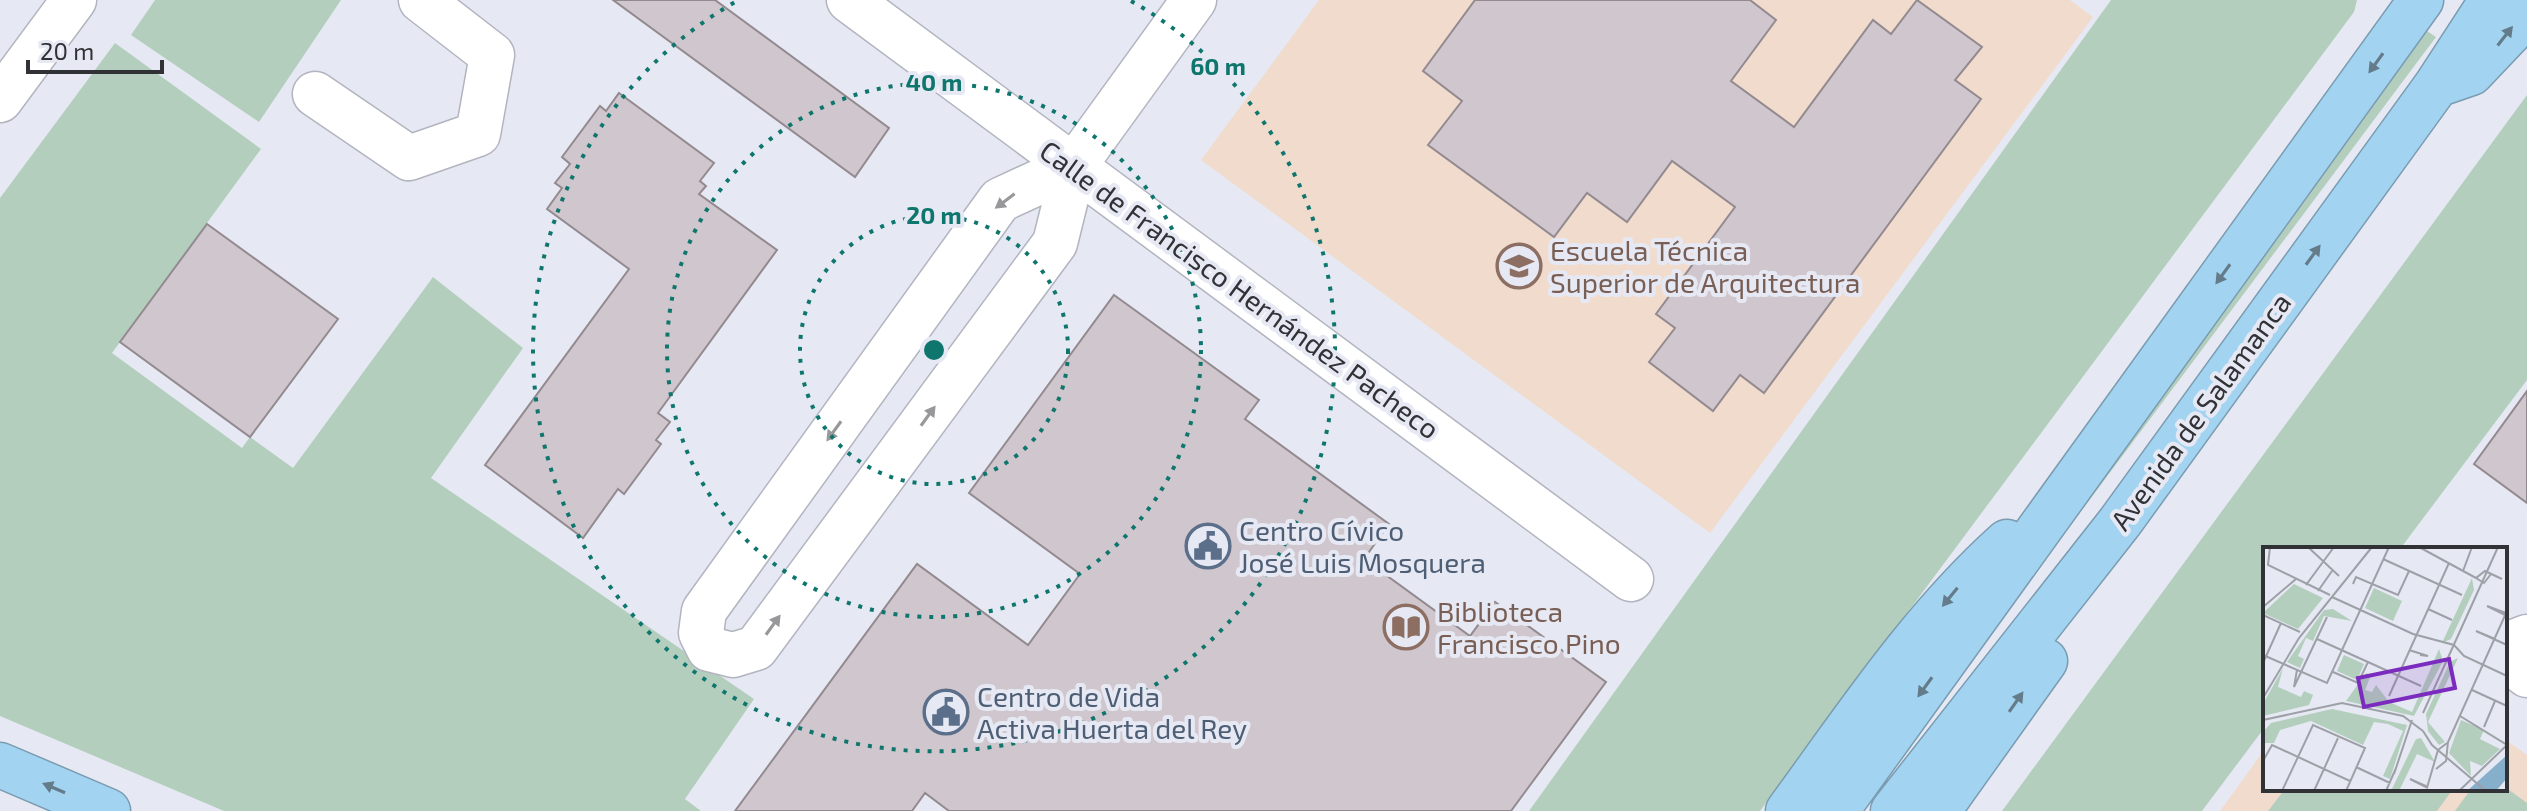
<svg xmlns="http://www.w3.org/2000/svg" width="2527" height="811" font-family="'Exo 2',sans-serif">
  <rect width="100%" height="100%" fill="#e6e9f3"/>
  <!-- education -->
  <path fill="#f0dbcd" d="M 1319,0 L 1475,0 L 1423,71 L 1467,104 L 1428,145 L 1445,158 L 1450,152 L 1527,217 L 1539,218 L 1536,225 L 1553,238 L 1567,220 L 1581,188 L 1627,222 L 1672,161 L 1735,207 L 1656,314 L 1675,328 L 1649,362 L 1713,411 L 1740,375 L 1764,393 L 1981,99 L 1955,80 L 1981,47 L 1959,30 L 1936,23 L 1940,17 L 1917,0 L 2070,0 L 2093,17 L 1710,533 L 1201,160 Z
    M 1750,0 L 1917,0 L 1891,34 L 1872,20 L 1794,127 L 1731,81 Z
    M 2505,739 L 2527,755 L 2527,811 L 2220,811 L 2265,749 L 2265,789 L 2505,789 Z"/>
  <!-- green -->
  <path fill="#b3cebd" d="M 155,0 L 341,0 L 259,122 L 131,35 Z
    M 2111,0 L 2357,0 L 2354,12 L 1760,811 L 1529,811 Z
    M 2427,31 L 2436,37 L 2040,566 Z
    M 115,43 L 261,149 L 112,353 L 242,448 L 250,437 L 293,468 L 433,277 L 523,348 L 431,478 L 754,699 L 685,799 L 701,811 L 224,811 L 0,716 L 0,198 Z
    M 2527,95 L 2527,380 L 2400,549 L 2265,549 L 2265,727 L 2202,811 L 2002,811 Z
    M 2505,787 L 2527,803 L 2527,811 L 2455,811 L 2471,789 Z
    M 2285,789 L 2453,789 L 2437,811 L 2268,811 Z"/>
  <!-- building -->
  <path fill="#d0c6cd" stroke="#938a90" stroke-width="2" d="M 613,0 L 715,0 L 889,128 L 855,177 Z
    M 1475,0 L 1750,0 L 1776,20 L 1731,81 L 1794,127 L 1873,20 L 1891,34 L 1917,0 L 1982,47 L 1955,80 L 1981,99 L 1764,393 L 1740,375 L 1713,411 L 1649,362 L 1675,328 L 1656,314 L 1735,207 L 1672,161 L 1627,222 L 1587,193 L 1554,237 L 1428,145 L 1462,101 L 1423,71 Z
    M 619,93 L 714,163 L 700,181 L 706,186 L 699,194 L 777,250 L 658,413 L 670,422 L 656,440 L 661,444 L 624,494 L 618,489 L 583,538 L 485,465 L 629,269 L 547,209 L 562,188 L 555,183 L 570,164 L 562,157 L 600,106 L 606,111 Z
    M 207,224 L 338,319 L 250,437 L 120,342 Z
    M 1114,295 L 1259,400 L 1245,419 L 1389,524 L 1364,559 L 1470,636 L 1495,602 L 1606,682 L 1511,811 L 949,811 L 925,793 L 912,811 L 735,811 L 917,564 L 1028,645 L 1080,574 L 969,493 Z
    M 2527,391 L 2527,503 L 2474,464 Z"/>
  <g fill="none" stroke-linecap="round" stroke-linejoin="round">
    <!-- street casing -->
    <g stroke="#b2b5bf" stroke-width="47">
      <path id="street" d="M 849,0 L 1631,579
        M 315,94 L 409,158 L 478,134 L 492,55 L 421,0
        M 0,100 L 74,0
        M 1074,166 L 1000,200 L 704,611 L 701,633 L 709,649 L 733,655 L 756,648 L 1055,243 L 1074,166 L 1194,0
        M 2527,637 L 2514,642 L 2508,660 L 2527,675"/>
    </g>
    <!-- highway casing -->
    <g stroke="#7a9bb0" stroke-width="47">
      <path id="highway" d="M 2442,83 L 2471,73 L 2527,14
        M 0,765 L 108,811
        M 1788,811 C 1856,718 1921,619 2007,542
        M 1836,811 L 2421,0
        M 1893,811 L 2120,522 L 2436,86 L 2492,0
        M 1938,811 L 2045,661"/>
    </g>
    <!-- street -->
    <use href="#street" stroke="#fff" stroke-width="44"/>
    <!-- highway -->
    <use href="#highway" stroke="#a2d4f1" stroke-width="44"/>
  </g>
  <!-- one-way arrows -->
  <defs><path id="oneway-solid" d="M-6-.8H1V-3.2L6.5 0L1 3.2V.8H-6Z" transform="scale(2)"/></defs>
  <g fill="#647b8a">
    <use href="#oneway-solid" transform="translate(2505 36) rotate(-52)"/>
    <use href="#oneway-solid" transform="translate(2376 63) rotate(126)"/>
    <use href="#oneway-solid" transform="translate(2313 255) rotate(-54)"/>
    <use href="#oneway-solid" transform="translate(2223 274) rotate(126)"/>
    <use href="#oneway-solid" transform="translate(1950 597) rotate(129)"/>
    <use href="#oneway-solid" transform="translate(1925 687) rotate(126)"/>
    <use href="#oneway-solid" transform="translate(2016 702) rotate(-55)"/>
    <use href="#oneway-solid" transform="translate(54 788) rotate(-157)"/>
  </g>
  <g fill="#98989a">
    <use href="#oneway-solid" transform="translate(1005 201) rotate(143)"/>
    <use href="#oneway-solid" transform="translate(928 416) rotate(-54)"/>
    <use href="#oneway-solid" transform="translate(834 431) rotate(126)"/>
    <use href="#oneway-solid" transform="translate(773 625) rotate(-54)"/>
  </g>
  <!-- distance rings -->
  <g fill="none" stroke="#0f766e" stroke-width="4" stroke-dasharray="4 8">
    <circle cx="934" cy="350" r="134"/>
    <circle cx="934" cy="350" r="267"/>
    <path d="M1131 1A401 401 0 1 1 737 1"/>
  </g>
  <!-- icons -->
  <defs>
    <g id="university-ring" transform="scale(2.3)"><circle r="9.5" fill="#e6e9f3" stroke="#8d6e63" stroke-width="1.5"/><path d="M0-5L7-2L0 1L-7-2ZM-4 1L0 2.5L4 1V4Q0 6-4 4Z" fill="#8d6e63"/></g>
    <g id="civic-ring" transform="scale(2.3)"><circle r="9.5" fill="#e6e9f3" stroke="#5c6f8a" stroke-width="1.5"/><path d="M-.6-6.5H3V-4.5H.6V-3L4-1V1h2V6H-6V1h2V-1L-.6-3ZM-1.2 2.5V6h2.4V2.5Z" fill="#5c6f8a"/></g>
    <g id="library-ring" transform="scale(2.3)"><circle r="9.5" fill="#e6e9f3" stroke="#8d6e63" stroke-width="1.5"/><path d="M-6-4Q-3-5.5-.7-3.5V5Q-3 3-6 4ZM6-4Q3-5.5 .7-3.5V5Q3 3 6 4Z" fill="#8d6e63"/></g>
  </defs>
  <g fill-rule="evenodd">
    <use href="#university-ring" x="1519" y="266"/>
    <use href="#civic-ring" x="1208" y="546"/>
    <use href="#library-ring" x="1406" y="627"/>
    <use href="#civic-ring" x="946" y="712"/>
  </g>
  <g text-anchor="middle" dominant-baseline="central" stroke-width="8" stroke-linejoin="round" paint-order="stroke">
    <!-- education labels -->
    <g font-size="28" fill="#785e54" stroke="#e6e9f3" text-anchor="start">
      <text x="1550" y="250">Escuela Técnica<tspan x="1550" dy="32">Superior de Arquitectura</tspan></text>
      <text x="1437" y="611">Biblioteca<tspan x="1437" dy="32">Francisco Pino</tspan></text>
    </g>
    <!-- street labels -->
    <g font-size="28" fill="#313236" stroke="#e6e9f3">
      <text transform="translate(1240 289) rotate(36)">Calle de Francisco Hernández Pacheco</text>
      <text transform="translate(2200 411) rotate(-54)">Avenida de Salamanca</text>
    </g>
    <!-- service labels -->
    <g font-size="28" fill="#4e5e75" stroke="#e6e9f3" text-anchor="start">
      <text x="1239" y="530">Centro Cívico<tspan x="1239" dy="32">José Luis Mosquera</tspan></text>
      <text x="977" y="696">Centro de Vida<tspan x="977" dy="32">Activa Huerta del Rey</tspan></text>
    </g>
  </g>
  <!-- overview -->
  <g transform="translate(2263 547)">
    <rect width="244" height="244" fill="#e6e9f3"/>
    <path d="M 209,31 L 211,43 L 188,92 L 179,96 ZM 31,37 L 60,51 L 35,82 L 0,66 ZM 111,41 L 139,54 L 130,74 L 102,61 ZM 70,62 L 89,74 L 61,69 L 50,94 L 43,91 L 35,109 L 41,112 L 37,121 L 24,115 L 61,63 ZM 176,102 L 180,114 L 151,169 L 83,154 L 103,126 L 108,128 L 102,143 L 109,145 L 113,138 L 126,155 L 149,165 ZM 81,108 L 101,117 L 94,133 L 74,124 ZM 195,111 L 165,175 L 182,195 L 176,198 L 165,184 L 163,167 L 187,115 ZM 20,121 L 15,140 L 38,150 L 41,144 L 50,148 L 46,158 L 0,169 L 0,157 ZM 69,162 L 144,178 L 127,232 L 120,229 L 140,184 L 125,177 L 111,175 L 100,198 L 48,174 L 17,183 L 11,196 L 0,196 L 0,185 L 8,176 ZM 198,173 L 221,183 L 217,192 L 237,202 L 219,219 L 207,214 L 208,229 L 186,206 ZM 158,191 L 172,215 L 154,207 L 136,244 L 128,244 L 153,192 Z" fill="#b3cebd"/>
    <path d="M 244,208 L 244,231 L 233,244 L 204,244 Z" fill="#86afcb"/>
    <path fill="none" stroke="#9ea0a7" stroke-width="2" d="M 7,0 L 5,18 L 67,48M 45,0 L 76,29M 156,0 L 213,31M 120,12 L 199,48M 200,24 L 209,0M 228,27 L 221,36 L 213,31 L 222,24 L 239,32M 90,37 L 93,30 L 135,48 L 146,24M 43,38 L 71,0M 55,44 L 69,24M 69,50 L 150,87 L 191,98 L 201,109 L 244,129M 0,60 L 33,32M 165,62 L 189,73M 0,68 L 37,85M 242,68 L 224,59 L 243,66M 54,92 L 158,139M 232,92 L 213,84 L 244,98M 146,103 L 165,109 L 157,108M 0,108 L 64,136 L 126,0M 0,116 L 18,76M 34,123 L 31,140 L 64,70M 70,125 L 95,136 L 105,115M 209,143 L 244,159M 126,149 L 186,16M 0,151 L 36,91 L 109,0M 160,166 L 235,0M 0,173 L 79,156 L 140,169 L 160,184M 221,180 L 232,154M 160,184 L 169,198 L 223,244M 0,214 L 9,198 L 87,234M 93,220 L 127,236M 173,222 L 183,214 L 185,195 L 244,64M 131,227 L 149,173M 165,241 L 147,232 L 165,240M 19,244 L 50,178 L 102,201 L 83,244M 51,244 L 75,191M 123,244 L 133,221M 163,244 L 175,203 L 184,196M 196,244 L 244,198 L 197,169"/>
    <path fill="#7b2cbf" fill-opacity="0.15" stroke="#7b2cbf" stroke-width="4" d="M 186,112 L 192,141 L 101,160 L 95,131 Z"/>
    <rect width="244" height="244" fill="none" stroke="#313236" stroke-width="4"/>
  </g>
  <circle cx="934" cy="350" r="12" fill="#0f766e" stroke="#e6e9f3" stroke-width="4"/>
  <g font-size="24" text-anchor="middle" font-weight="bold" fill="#0f766e" stroke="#e6e9f3" stroke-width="8" stroke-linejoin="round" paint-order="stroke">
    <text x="1218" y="75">60 m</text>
    <text x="934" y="91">40 m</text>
    <text x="934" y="224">20 m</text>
  </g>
  <!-- scale -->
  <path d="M28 60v12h134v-12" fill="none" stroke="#313236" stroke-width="4"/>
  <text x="40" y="60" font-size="24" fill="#313236" stroke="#e6e9f3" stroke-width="6" paint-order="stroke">20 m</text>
</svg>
